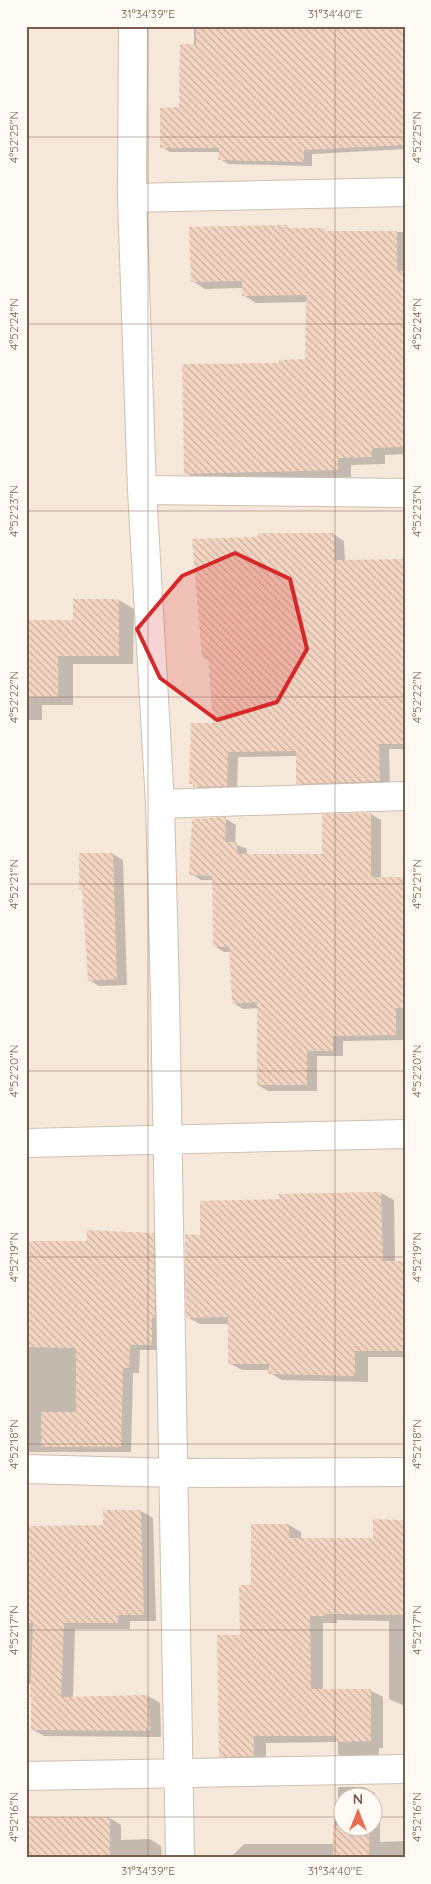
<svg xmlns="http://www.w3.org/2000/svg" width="431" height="1884" font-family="Quicksand,sans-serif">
  <defs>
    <pattern id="building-back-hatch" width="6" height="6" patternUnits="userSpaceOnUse" patternTransform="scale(1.25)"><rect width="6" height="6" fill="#f3d5c3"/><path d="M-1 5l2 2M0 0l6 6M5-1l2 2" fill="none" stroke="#cab0a1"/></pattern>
  </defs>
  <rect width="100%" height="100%" fill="#fdf6ec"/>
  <!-- residential -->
  <path fill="#f5e8da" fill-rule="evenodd" d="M 26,26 L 405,26 L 405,1858 L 26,1858 ZM 344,1796 L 374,1796 L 374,1826 L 344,1826 Z"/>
  <!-- shadow -->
  <path fill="#0003" fill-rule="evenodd" d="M 194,26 L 405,26 L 405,149 L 312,154 L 312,166 L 228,164 L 220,159 L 220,152 L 170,152 L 162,147 L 180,109 L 194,45 Z
    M 286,226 L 292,230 L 324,230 L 329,232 L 405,232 L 405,454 L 385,455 L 385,464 L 351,465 L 351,477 L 199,480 L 186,473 L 280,364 L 306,360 L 307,302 L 256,303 L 243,295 L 243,288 L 205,289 L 192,281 L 191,228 Z
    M 333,534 L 344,541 L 345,561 L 405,560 L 405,749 L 389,749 L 390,786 L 307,789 L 297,783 L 297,756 L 238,757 L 237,791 L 205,793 L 191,783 L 215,724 L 210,661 L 203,657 Z
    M 119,600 L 134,609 L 133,664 L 73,664 L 73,705 L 42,705 L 42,720 L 26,720 L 26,621 L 74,621 Z
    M 371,814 L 381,820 L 381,878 L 405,878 L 405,1040 L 343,1041 L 343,1056 L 317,1056 L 317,1091 L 268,1091 L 258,1085 L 258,1008 L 243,1009 L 233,1003 L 231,952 L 224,952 L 214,946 L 214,880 L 201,880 L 191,874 L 226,819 L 236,825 L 235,844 L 247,849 L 247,856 L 323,856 L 323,816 Z
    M 113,854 L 123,860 L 127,985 L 99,986 L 89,980 L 83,890 L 80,889 Z
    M 381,1193 L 394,1200 L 395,1263 L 405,1263 L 405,1357 L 368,1357 L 368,1382 L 282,1380 L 270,1373 L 270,1370 L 242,1370 L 229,1363 L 229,1324 L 200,1324 L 187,1317 L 202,1236 L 280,1200 L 280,1195 Z
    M 153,1234 L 163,1240 L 162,1350 L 140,1350 L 139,1373 L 133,1373 L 131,1452 L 26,1452 L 26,1243 L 88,1243 Z
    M 141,1511 L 153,1518 L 156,1621 L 130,1621 L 130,1629 L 75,1629 L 73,1698 L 148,1696 L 160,1703 L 161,1737 L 44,1736 L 32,1729 L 36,1699 L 31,1696 L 31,1684 L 26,1685 L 26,1527 L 104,1526 Z
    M 405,1521 L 405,1706 L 389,1699 L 389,1621 L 337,1620 L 337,1623 L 323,1623 L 323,1690 L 370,1690 L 383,1697 L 383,1748 L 379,1748 L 378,1761 L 350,1761 L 338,1754 L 338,1742 L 266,1743 L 266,1763 L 232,1763 L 220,1756 L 241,1636 L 253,1587 L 289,1525 L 301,1532 L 301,1540 L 374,1540 Z
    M 338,1787 L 364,1787 L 375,1793 L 374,1818 L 380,1822 L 380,1842 L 405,1841 L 405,1858 L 230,1858 L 244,1844 L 334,1844 L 334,1816 L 338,1816 ZM 344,1796 L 374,1796 L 374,1826 L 344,1826 Z
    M 110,1818 L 121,1825 L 121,1840 L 150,1839 L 161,1846 L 162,1858 L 26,1858 Z"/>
  <!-- building -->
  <path fill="url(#building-back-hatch)" d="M 196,26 L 405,26 L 405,145 L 304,150 L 304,162 L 218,160 L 219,148 L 160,148 L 160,108 L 179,107 L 180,44 L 196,44 Z
    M 286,225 L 286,228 L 325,228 L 325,231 L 397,231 L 397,271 L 405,271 L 405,447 L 372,448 L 372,457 L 338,458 L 338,470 L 184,474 L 182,364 L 279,363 L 279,360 L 305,359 L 306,295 L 242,296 L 242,281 L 191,282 L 189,227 Z
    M 258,533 L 334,533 L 335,560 L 405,559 L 405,744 L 379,744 L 380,781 L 296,784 L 296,751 L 228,752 L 227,786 L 193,787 L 193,784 L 189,784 L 191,723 L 213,723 L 208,657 L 202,658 L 192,539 L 258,537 Z
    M 73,599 L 119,599 L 119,656 L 58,656 L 58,697 L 26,697 L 26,620 L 73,620 Z
    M 371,813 L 371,877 L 405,877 L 405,1008 L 396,1008 L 396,1035 L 333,1036 L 333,1051 L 307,1051 L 307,1085 L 257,1085 L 257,1002 L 232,1004 L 229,947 L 213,947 L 212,876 L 189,875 L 192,819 L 226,817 L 225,842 L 237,842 L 237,854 L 322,854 L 322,814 Z
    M 79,853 L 113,853 L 117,979 L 88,981 L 82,889 L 79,889 Z
    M 381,1192 L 383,1261 L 405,1261 L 405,1351 L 355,1351 L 355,1376 L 268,1374 L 269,1364 L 228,1364 L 228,1317 L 186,1318 L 185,1234 L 200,1235 L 200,1201 L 279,1199 L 278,1194 Z
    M 87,1230 L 154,1233 L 155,1318 L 152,1318 L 152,1345 L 130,1345 L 129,1368 L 123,1368 L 121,1447 L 41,1447 L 41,1412 L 76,1412 L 76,1348 L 26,1347 L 26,1241 L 86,1241 Z
    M 103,1510 L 141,1510 L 144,1615 L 118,1615 L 118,1623 L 64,1623 L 61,1697 L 148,1695 L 150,1731 L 31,1730 L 31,1698 L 43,1697 L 30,1697 L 33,1623 L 26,1623 L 26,1526 L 103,1525 Z
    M 373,1519 L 405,1520 L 405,1615 L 325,1614 L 325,1616 L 310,1616 L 311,1689 L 371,1689 L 371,1741 L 336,1742 L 336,1736 L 254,1736 L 254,1756 L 219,1757 L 217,1635 L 240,1635 L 239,1585 L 251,1585 L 251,1524 L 289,1524 L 289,1538 L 373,1538 Z
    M 26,1817 L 110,1817 L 110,1858 L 26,1858 Z
    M 333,1826 L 369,1826 L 369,1858 L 333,1858 Z"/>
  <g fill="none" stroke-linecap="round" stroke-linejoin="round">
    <!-- minor casing -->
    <g stroke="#d1beb0" stroke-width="30">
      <path id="minor" d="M 133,26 L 132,198 L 142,490 L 160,804 L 165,994 L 180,1858
        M 132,198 L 405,192
        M 142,490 L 405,493
        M 160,804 L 405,796
        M 26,1143 L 405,1134
        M 26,1469 L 174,1473 L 405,1472
        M 26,1776 L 405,1769"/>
    </g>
    <!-- minor -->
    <use href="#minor" stroke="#fff" stroke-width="28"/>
  </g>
  <!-- marked area -->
  <path fill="#d62828" fill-opacity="0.2" stroke="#d62828" stroke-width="4" stroke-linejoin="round" d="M 235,553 L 290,579 L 307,649 L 277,702 L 217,720 L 160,678 L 137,629 L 182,576 Z"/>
  <!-- ticks -->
  <path fill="none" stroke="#7a5c4d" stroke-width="1" stroke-opacity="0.45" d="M 148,26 L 148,1858M 335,26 L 335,1858M 26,137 L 405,137M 26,324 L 405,324M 26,511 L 405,511M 26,697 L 405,697M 26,884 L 405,884M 26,1071 L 405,1071M 26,1257 L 405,1257M 26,1444 L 405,1444M 26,1630 L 405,1630M 26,1817 L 344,1817M 374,1817 L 405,1817"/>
  <!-- border -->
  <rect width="431" height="1884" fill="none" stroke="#fffaf3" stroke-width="55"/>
  <!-- north arrow -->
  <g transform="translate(358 1812)"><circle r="24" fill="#fffaf3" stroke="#cabbb1"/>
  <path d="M0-4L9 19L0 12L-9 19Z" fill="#e76f51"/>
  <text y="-8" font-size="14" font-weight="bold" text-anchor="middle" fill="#7a5c4d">N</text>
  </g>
  <rect x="28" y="28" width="376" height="1828" fill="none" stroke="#7a5c4d" stroke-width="2"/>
  <g font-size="12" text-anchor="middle" fill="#7a5c4d">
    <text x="148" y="18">31°34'39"E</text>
    <text x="335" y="18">31°34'40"E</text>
    <text transform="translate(14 137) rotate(-90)" y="4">4°52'25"N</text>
    <text transform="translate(417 137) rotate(-90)" y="4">4°52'25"N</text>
    <text transform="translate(14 324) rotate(-90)" y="4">4°52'24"N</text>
    <text transform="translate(417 324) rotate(-90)" y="4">4°52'24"N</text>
    <text transform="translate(14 511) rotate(-90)" y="4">4°52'23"N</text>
    <text transform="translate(417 511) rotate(-90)" y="4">4°52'23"N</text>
    <text transform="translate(14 697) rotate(-90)" y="4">4°52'22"N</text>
    <text transform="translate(417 697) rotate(-90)" y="4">4°52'22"N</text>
    <text transform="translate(14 884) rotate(-90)" y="4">4°52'21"N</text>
    <text transform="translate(417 884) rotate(-90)" y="4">4°52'21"N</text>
    <text transform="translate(14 1071) rotate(-90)" y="4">4°52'20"N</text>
    <text transform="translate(417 1071) rotate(-90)" y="4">4°52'20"N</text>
    <text transform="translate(14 1257) rotate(-90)" y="4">4°52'19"N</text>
    <text transform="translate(417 1257) rotate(-90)" y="4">4°52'19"N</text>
    <text transform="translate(14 1444) rotate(-90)" y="4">4°52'18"N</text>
    <text transform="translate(417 1444) rotate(-90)" y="4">4°52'18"N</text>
    <text transform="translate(14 1630) rotate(-90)" y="4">4°52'17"N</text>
    <text transform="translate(417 1630) rotate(-90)" y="4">4°52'17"N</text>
    <text transform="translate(14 1817) rotate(-90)" y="4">4°52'16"N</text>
    <text transform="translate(417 1817) rotate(-90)" y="4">4°52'16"N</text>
    <text x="148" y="1875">31°34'39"E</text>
    <text x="335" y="1875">31°34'40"E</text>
  </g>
</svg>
